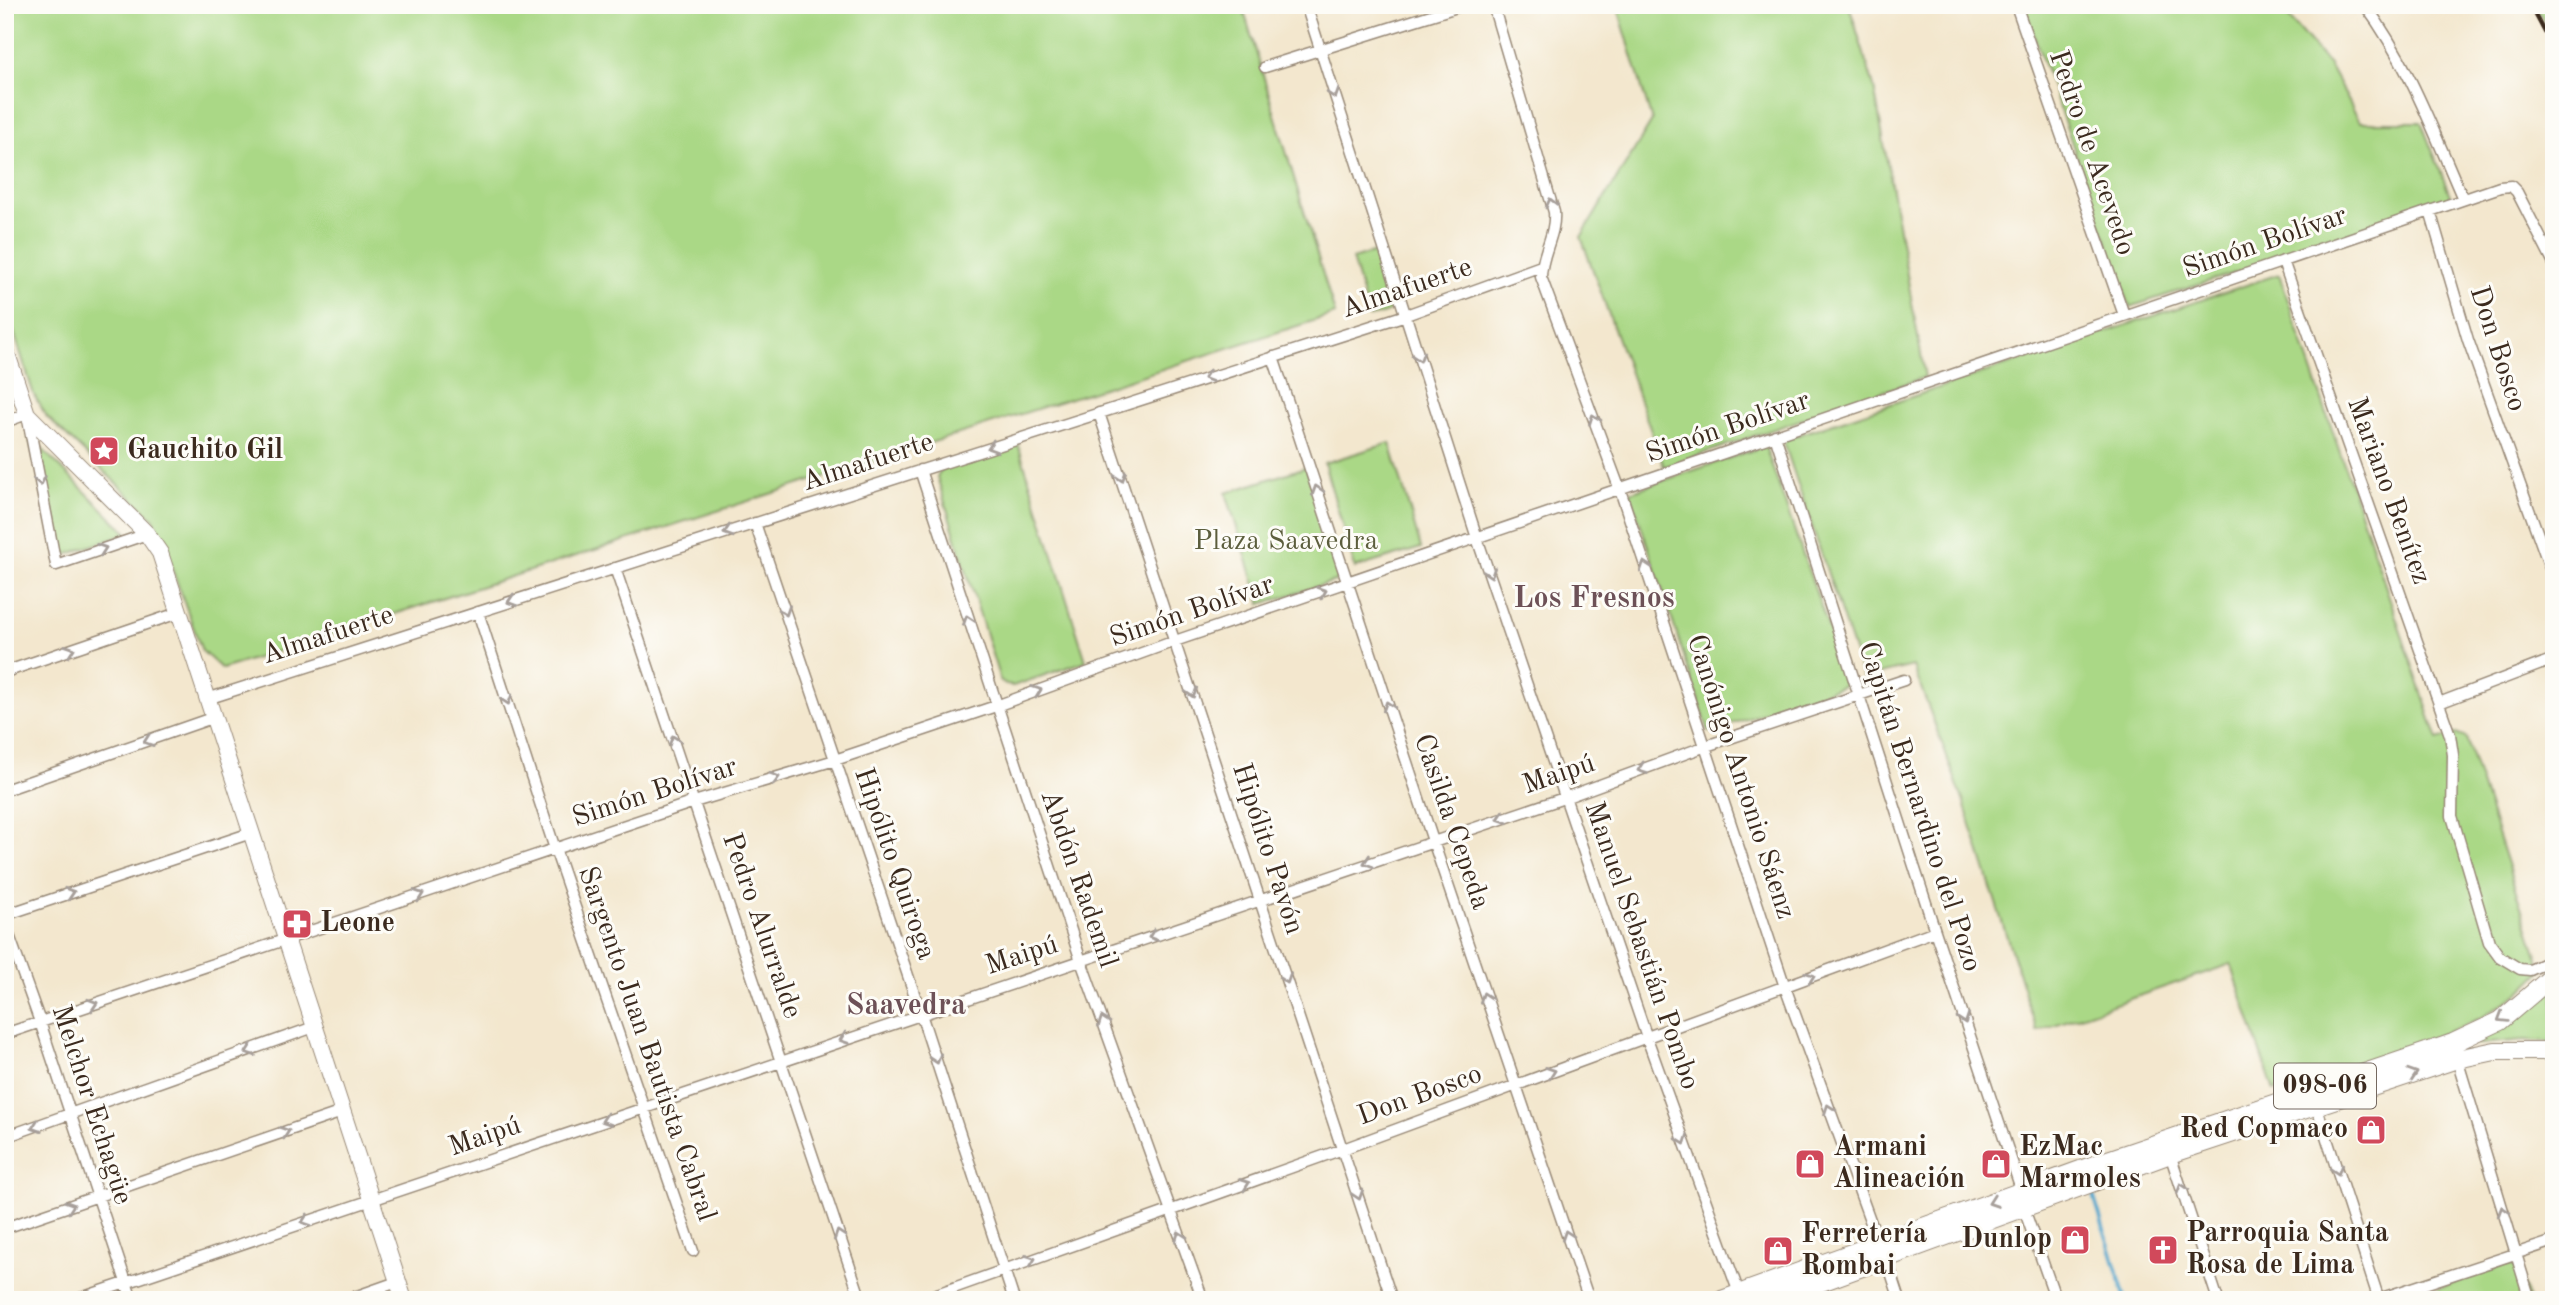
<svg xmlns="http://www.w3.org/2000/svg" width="2559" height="1305" font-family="'Old Standard TT',serif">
  <rect width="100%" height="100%" fill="#fdfcf7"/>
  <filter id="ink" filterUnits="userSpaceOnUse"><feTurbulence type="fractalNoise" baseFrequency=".0143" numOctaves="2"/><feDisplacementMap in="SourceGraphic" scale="14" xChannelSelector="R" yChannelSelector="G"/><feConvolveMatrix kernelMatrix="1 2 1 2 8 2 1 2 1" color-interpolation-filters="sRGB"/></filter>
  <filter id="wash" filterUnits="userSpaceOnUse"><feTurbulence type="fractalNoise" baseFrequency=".00686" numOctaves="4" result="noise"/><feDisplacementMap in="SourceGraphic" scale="28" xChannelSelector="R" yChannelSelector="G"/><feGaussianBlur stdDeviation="1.57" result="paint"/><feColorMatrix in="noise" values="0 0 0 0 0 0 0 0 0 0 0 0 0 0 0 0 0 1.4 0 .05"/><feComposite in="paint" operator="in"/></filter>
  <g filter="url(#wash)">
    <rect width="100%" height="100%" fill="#f3e7ce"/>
    <!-- green -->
    <path fill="#aad886" stroke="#728152" stroke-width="2" d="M 5,5 L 1242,5 L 1335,314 L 222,669 L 202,651 L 154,519 L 47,417 L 34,395 L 5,304 Z
      M 1617,5 L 1849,5 L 1874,87 L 1925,377 L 1664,467 L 1581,237 L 1652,121 Z
      M 2023,5 L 2278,5 L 2329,65 L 2360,122 L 2421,122 L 2451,198 L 2281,258 L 2130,307 Z
      M 2535,5 L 2554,5 L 2554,40 Z
      M 1379,251 L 1395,298 C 1394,314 1382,314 1369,317 L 1352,259 Z
      M 2279,274 L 2438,740 L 2456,734 L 2466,738 L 2542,971 L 2520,993 L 2481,1018 L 2425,1042 L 2274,1091 L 2231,964 L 2037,1031 L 1963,800 L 1913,666 L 1863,678 L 1783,440 Z
      M 29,436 L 127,533 L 63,556 Z
      M 1390,443 L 1421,548 L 1355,568 L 1324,463 Z
      M 1018,444 L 1086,661 L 1013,686 L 1006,685 L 1000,680 L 937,477 L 943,468 Z
      M 1765,446 L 1848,684 L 1709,732 L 1630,492 Z
      M 1306,467 L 1341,579 L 1261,604 L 1226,493 Z
      M 2554,984 L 2554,1042 L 2525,1040 L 2470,1045 L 2527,1010 Z
      M 2508,1264 L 2514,1265 L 2529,1300 L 2403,1300 Z"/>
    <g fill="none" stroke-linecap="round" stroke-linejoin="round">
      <!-- stream -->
      <path stroke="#52a7ce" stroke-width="3.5" d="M 2093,1194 L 2126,1300"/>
    </g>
  </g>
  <g filter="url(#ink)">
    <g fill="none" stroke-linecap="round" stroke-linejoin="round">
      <!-- minor casing -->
      <g stroke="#978876" stroke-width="13">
        <path id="minor" d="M 1306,5 L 1477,538 L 1647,1038 L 1740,1296
          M 1493,5 L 1554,212 C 1556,235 1541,254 1541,277 L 1620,490 L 1785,987 L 1878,1242
          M 2016,5 L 2124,315
          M 2365,5 C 2409,64 2434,133 2463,199
          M 1265,67 L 1463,5
          M 2430,211 L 2468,340 L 2554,579
          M 2283,261 L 2450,735 L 2453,755 L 2452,816 L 2489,942 L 2500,957 L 2520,969 L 2530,970 L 2543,964 L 2551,966 L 2554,971
          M 1273,357 L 1433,841 L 1589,1300
          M 1099,413 L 1392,1300
          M 5,422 L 27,414 L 56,565 L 147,534
          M 1775,435 L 1935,931 L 2022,1192
          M 920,470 L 1081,961 L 1203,1300
          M 755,523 L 921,1014 L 1014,1300
          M 615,568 L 861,1300
          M 478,612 L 555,849 L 693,1251
          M 5,672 L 178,613
          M 207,699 L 1406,315 L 1541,266
          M 2439,703 L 2554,659
          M 5,790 L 212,718
          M 5,915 L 251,833
          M 5,924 L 40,1022 L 132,1300
          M 5,1034 L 694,802 L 835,760 L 996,706 L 1175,641 L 2500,187 L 2511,186 L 2517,192 L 2554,264
          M 2457,1059 L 2530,1300
          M 2316,1105 L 2379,1300
          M 5,1137 L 314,1027
          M 2170,1154 L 2218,1300
          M 2023,1206 L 2056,1300
          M 5,1228 L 342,1112
          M 1886,1257 L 1900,1300
          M 2379,1299 L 2554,1241
          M 75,1300 L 1567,797 L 1706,746 L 1904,680
          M 346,1300 L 397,1282
          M 920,1300 L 1343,1149 L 1935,931"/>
      </g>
      <!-- secondary casing -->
      <g stroke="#978876" stroke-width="18">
        <path id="secondary" d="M 5,348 L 27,414 L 147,534 L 160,553 L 404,1300"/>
      </g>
      <!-- primary casing -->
      <g stroke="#978876" stroke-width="20">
        <path id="primary" d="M 1722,1300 L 2108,1160 L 2453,1043 L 2500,1021 L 2554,975
          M 1772,1300 L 2170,1154 L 2457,1059 L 2495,1051 L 2554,1051"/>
      </g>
      <!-- minor -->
      <use href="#minor" stroke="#fff" stroke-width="10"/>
      <!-- secondary -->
      <use href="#secondary" stroke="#fff" stroke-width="16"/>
      <!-- primary -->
      <use href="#primary" stroke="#fff" stroke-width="18"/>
      <!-- rail -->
      <path stroke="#3b2a1e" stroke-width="3.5" d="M 2530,5 L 2554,50"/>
    </g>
    <!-- one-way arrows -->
    <defs><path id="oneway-chevron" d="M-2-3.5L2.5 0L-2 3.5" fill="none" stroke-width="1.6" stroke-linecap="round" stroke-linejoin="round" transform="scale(1.75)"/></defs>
    <g stroke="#a79f9a">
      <use href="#oneway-chevron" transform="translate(1334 94) rotate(72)"/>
      <use href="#oneway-chevron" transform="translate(1551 203) rotate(-105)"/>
      <use href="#oneway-chevron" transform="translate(1419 357) rotate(72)"/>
      <use href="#oneway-chevron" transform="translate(1208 377) rotate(162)"/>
      <use href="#oneway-chevron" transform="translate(1594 419) rotate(-110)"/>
      <use href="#oneway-chevron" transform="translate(992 447) rotate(162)"/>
      <use href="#oneway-chevron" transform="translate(1121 477) rotate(72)"/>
      <use href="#oneway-chevron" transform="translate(40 481) rotate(79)"/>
      <use href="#oneway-chevron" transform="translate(1317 490) rotate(-108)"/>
      <use href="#oneway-chevron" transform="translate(728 532) rotate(162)"/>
      <use href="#oneway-chevron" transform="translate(102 549) rotate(-19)"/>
      <use href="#oneway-chevron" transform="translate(1645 566) rotate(-109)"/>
      <use href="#oneway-chevron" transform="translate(1490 573) rotate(71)"/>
      <use href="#oneway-chevron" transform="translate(1322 592) rotate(-19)"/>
      <use href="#oneway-chevron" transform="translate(512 601) rotate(162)"/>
      <use href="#oneway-chevron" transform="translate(785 611) rotate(71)"/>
      <use href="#oneway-chevron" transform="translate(968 620) rotate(-108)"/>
      <use href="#oneway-chevron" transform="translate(70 650) rotate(-19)"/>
      <use href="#oneway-chevron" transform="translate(1037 691) rotate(-20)"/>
      <use href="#oneway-chevron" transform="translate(1192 693) rotate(72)"/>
      <use href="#oneway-chevron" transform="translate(507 700) rotate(72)"/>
      <use href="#oneway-chevron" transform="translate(1388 706) rotate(-108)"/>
      <use href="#oneway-chevron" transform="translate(674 740) rotate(-109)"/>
      <use href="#oneway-chevron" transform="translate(148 741) rotate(161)"/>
      <use href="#oneway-chevron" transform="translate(1642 769) rotate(160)"/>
      <use href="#oneway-chevron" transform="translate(775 778) rotate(-16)"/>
      <use href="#oneway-chevron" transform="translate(1502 818) rotate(162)"/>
      <use href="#oneway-chevron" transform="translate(1368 862) rotate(162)"/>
      <use href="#oneway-chevron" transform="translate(70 893) rotate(-18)"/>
      <use href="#oneway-chevron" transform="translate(419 895) rotate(-19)"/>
      <use href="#oneway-chevron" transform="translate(1153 936) rotate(161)"/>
      <use href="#oneway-chevron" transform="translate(1810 977) rotate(-20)"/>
      <use href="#oneway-chevron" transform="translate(1286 979) rotate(71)"/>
      <use href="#oneway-chevron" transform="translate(1485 997) rotate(-109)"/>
      <use href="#oneway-chevron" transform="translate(93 1004) rotate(-18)"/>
      <use href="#oneway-chevron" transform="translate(2502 1018) rotate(148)"/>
      <use href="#oneway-chevron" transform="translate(1964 1019) rotate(71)"/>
      <use href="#oneway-chevron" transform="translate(1103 1021) rotate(-110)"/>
      <use href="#oneway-chevron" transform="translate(844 1039) rotate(161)"/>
      <use href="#oneway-chevron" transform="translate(250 1051) rotate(160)"/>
      <use href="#oneway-chevron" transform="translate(936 1059) rotate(72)"/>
      <use href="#oneway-chevron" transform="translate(1551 1072) rotate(-19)"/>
      <use href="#oneway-chevron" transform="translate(2413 1074) rotate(-18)"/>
      <use href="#oneway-chevron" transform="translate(1829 1109) rotate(-110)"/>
      <use href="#oneway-chevron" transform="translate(606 1120) rotate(161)"/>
      <use href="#oneway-chevron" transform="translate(36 1127) rotate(161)"/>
      <use href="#oneway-chevron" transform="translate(285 1132) rotate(-19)"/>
      <use href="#oneway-chevron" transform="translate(1683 1140) rotate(70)"/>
      <use href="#oneway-chevron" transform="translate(2337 1170) rotate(72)"/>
      <use href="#oneway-chevron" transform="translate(1245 1184) rotate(-20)"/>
      <use href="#oneway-chevron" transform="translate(2182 1188) rotate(-108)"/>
      <use href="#oneway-chevron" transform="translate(1358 1195) rotate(72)"/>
      <use href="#oneway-chevron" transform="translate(1993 1202) rotate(161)"/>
      <use href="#oneway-chevron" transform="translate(70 1206) rotate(-19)"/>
      <use href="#oneway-chevron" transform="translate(2503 1211) rotate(-107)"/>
      <use href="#oneway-chevron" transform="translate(306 1221) rotate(161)"/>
      <use href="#oneway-chevron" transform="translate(839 1235) rotate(-108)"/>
      <use href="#oneway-chevron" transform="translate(1567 1235) rotate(-109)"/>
      <use href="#oneway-chevron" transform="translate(1180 1236) rotate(-110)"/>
      <use href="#oneway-chevron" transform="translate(1031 1260) rotate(-20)"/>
    </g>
  </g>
  <!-- icons -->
  <defs>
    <g id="sight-square" transform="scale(1.575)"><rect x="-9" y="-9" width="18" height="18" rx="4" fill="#d1495b" stroke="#fdfcf7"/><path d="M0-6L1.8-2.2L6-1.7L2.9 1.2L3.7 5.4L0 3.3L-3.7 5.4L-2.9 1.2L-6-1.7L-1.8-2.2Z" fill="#fff"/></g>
    <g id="pharmacy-square" transform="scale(1.575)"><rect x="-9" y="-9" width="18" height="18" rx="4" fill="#d1495b" stroke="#fdfcf7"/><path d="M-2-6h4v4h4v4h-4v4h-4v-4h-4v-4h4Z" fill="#fff"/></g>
    <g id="shop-square" transform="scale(1.575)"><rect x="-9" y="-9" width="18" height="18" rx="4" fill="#d1495b" stroke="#fdfcf7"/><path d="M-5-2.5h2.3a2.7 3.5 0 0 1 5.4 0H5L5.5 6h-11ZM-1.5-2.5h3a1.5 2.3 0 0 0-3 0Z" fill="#fff"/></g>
    <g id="church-square" transform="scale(1.575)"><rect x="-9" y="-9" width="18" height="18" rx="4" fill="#d1495b" stroke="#fdfcf7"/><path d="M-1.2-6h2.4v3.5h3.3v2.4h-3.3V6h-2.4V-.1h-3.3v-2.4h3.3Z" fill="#fff"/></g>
  </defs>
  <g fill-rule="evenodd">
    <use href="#sight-square" x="104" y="451"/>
    <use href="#pharmacy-square" x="297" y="924"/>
    <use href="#shop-square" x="2371" y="1130"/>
    <use href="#shop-square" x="1810" y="1164"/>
    <use href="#shop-square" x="1996" y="1164"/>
    <use href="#shop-square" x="2075" y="1240"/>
    <use href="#church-square" x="2163" y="1250"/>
    <use href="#shop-square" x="1778" y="1251"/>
  </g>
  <g text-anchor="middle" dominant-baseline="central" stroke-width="6" stroke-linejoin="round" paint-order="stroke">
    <!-- shield labels -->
    <rect fill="#fdfcf7" stroke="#75695f" stroke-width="2" x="2274" y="1063.5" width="102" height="45" rx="5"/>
    <g font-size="26" font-weight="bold" fill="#3b2a1e">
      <text x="2325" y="1086">098-06</text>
    </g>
    <!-- street labels -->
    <g font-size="28" fill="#3b2a1e" stroke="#fdfcf7">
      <text transform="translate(2091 153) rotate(71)">Pedro de Acevedo</text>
      <text transform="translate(2265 243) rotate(-19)">Simón Bolívar</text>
      <text transform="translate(1407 289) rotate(-19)">Almafuerte</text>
      <text transform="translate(2497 349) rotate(72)">Don Bosco</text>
      <text transform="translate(1728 428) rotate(-19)">Simón Bolívar</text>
      <text transform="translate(868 463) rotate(-18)">Almafuerte</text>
      <text transform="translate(2388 491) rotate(70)">Mariano Benítez</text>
      <text transform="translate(1192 612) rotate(-19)">Simón Bolívar</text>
      <text transform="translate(328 636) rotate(-18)">Almafuerte</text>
      <text transform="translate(1559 775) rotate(-19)">Maipú</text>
      <text transform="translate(1740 777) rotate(72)">Canónigo Antonio Sáenz</text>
      <text transform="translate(655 793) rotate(-18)">Simón Bolívar</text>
      <text transform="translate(1919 807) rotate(72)">Capitán Bernardino del Pozo</text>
      <text transform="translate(1451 822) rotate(71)">Casilda Cepeda</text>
      <text transform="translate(1267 849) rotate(72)">Hipólito Pavón</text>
      <text transform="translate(894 864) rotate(71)">Hipólito Quiroga</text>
      <text transform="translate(1078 879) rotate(71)">Abdón Rademil</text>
      <text transform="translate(761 926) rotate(71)">Pedro Alurralde</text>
      <text transform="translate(1641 946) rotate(71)">Manuel Sebastián Pombo</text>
      <text transform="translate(1022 956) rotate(-18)">Maipú</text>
      <text transform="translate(646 1044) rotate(71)">Sargento Juan Bautista Cabral</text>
      <text transform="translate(1420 1096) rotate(-20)">Don Bosco</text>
      <text transform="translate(91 1105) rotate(72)">Melchor Echagüe</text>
      <text transform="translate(485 1137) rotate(-19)">Maipú</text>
    </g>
    <!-- poi labels -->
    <g font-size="28" font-weight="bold" fill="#3b2a1e" stroke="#fdfcf7" text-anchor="start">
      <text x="127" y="451">Gauchito Gil</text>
      <text x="320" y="924">Leone</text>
      <text x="2348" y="1130" text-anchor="end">Red Copmaco</text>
      <text x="1833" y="1148">Armani<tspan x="1833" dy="32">Alineación</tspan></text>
      <text x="2019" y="1148">EzMac<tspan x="2019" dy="32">Marmoles</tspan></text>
      <text x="2186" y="1234">Parroquia Santa<tspan x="2186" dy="32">Rosa de Lima</tspan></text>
      <text x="1801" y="1235">Ferretería<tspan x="1801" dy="32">Rombai</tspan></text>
      <text x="2052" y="1240" text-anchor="end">Dunlop</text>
    </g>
    <!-- park labels -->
    <g font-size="28" fill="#5c5e3d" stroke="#fdfcf7">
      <text x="1286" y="542">Plaza Saavedra</text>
    </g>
    <!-- neighbourhood labels -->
    <g font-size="30" font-weight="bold" fill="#6d5157" stroke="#fdfcf7">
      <text x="1594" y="599">Los Fresnos</text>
      <text x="906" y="1006">Saavedra</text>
    </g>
  </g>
  <!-- margin -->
  <rect width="2559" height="1305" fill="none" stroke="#fdfcf7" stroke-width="28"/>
</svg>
